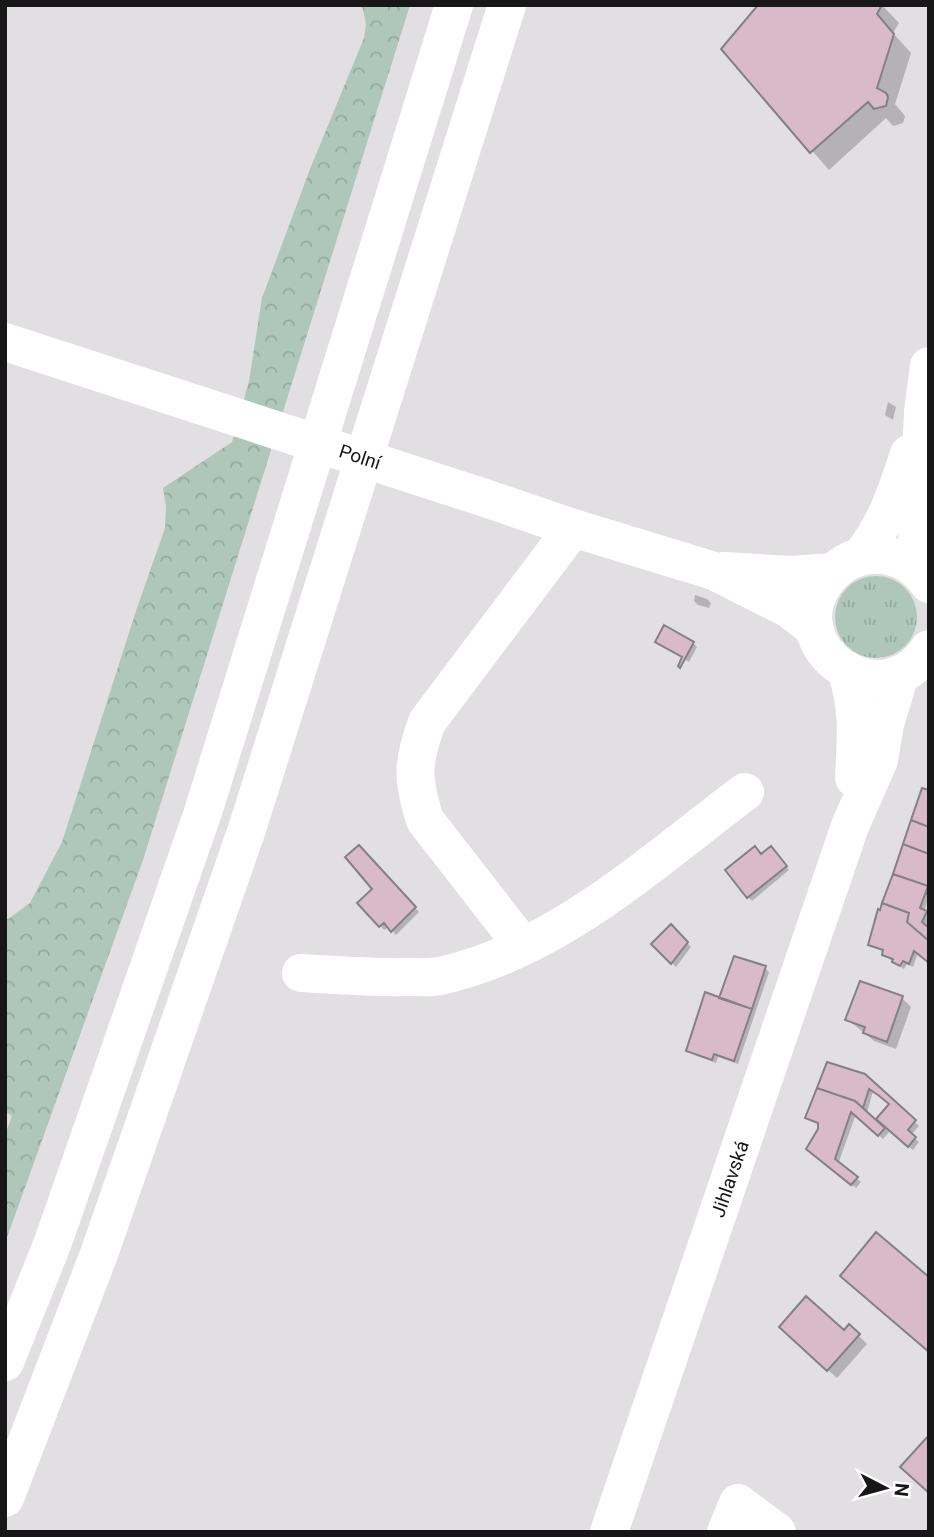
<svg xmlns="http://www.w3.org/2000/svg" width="934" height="1537" font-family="Roboto,sans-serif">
  <defs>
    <pattern id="grass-tufts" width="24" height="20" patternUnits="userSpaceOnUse" patternTransform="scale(1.75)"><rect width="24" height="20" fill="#aec7ba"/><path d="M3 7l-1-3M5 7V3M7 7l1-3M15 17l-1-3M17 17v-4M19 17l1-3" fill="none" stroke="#95aa9f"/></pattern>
    <pattern id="forest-crowns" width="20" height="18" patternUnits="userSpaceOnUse" patternTransform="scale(1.75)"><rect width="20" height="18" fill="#aec7ba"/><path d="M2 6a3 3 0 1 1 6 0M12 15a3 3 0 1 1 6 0" fill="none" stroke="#95aa9f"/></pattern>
  </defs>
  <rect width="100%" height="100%" fill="#e1dfe1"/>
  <!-- grass -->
  <path fill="url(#grass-tufts)" d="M835 617a41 41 0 1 1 82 0a41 41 0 1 1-82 0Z"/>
  <!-- forest -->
  <path fill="url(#forest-crowns)" d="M 362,5 L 410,5 L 143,860 L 5,1243 L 5,1135 L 12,1116 L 5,1111 L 5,921 L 30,903 L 62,842 L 136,611 L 165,528 L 166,507 L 163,488 L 232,442 L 249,381 L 262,298 L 310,169 L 364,38 L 366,24 Z"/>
  <!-- shadow -->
  <path fill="#0003" fill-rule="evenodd" d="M 882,5 L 899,23 L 893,33 L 911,53 L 895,104 L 905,116 L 903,123 L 893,126 L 886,118 L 829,170 L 723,49 Z
    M 888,402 L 896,407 L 893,420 L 885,415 Z
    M 695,595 L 707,599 L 711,603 L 709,608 L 698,605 L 694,601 Z
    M 657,642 L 693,643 L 697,647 L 689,662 Z
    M 929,792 L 929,898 L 924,911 L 929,914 L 929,920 L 913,967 L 907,964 L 904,969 L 888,958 L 884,952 L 870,944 Z
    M 359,847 L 419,912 L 396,935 L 389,927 L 384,930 L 359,903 L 375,889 Z
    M 774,852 L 789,870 L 752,901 L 748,897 L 762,856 Z
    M 671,927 L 691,947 L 676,967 L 654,944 Z
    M 765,968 L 769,972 L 738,1064 L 718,1057 L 716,1063 L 692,1054 L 688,1050 Z
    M 902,998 L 911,1007 L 896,1049 L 874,1041 L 847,1019 Z
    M 864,1076 L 919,1126 L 911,1135 L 919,1142 L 913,1150 L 890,1131 L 883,1139 L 856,1114 L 838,1164 L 861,1182 L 856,1188 L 812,1153 L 820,1125 L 807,1117 ZM 873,1091 L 891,1105 L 876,1122 L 867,1113 Z
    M 849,1326 L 867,1344 L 837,1378 L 790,1336 L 844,1333 Z"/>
  <!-- building -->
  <path fill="#d9bac8" stroke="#848183" stroke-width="2" d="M 758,5 L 882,5 L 877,14 L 894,34 L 877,88 L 886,93 L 888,97 L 886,106 L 874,109 L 868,102 L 810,153 L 721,49 Z
    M 664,625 L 694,642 L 680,668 L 678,666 L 682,657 L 655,642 Z
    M 922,788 L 929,790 L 929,827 L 911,820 Z
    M 911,820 L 929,827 L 929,854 L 903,844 Z
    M 903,844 L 929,854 L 929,896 L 926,893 L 928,886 L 893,874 Z
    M 359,845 L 416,907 L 391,932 L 384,923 L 379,927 L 357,903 L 372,889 L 345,857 Z
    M 755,846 L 761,854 L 771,846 L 787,866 L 747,898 L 725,870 Z
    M 893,874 L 928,886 L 920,908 L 927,911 L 922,922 L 929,928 L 929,941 L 907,922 L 909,913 L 882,903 Z
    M 882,903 L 909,913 L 907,922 L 929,941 L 929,963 L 914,951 L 909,964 L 903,961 L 900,966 L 892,962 L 893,959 L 882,955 L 883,950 L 868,945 L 878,909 L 880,910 Z
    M 671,924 L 688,942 L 671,964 L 651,944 Z
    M 734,956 L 766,966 L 752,1009 L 719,998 Z
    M 860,981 L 903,996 L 887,1042 L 863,1033 L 865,1027 L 845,1020 Z
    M 705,992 L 752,1009 L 734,1061 L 714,1054 L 712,1060 L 686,1051 Z
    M 827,1062 L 865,1074 L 916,1120 L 908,1130 L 916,1137 L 908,1147 L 876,1119 L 889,1104 L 878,1095 L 869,1089 L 863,1108 L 855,1101 L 817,1088 Z
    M 817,1088 L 855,1101 L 885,1128 L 878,1136 L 851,1112 L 835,1159 L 858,1177 L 851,1185 L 806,1149 L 818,1129 L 818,1123 L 805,1118 Z
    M 876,1232 L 929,1277 L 929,1352 L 840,1276 Z
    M 806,1296 L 844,1330 L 849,1324 L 860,1334 L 827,1371 L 779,1327 Z
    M 929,1435 L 929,1493 L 900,1467 Z"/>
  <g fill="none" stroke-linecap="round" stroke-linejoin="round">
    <!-- minor -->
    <path stroke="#fff" stroke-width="38" d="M 5,342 L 485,498 L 573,528 L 714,571 L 789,609 L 815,629
      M 724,571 L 792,575 L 832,572
      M 523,946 L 425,820 C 412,779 412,763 427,722 L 573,528
      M 301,973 C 337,975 373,978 408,977 C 419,977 430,978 440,976 C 558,950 651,862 745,792
      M 726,1532 L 738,1503 L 777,1532"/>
    <!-- major -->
    <path stroke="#fff" stroke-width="38" d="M 861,556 C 887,523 896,493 909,454
      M 923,575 L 917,543 L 923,412 L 929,366
      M 929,584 C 915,564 894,553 870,555 C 851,557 836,567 825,582 C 778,648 882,721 929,649
      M 847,672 C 859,712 856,738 854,778
      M 609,1532 L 850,826 L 879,760 L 885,724 L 900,674"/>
    <!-- highway -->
    <path stroke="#fff" stroke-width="38" d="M 5,1362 L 53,1242 L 203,812 L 454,5
      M 5,1498 L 99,1254 L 247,829 L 507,5"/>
  </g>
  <g text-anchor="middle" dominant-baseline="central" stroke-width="6" stroke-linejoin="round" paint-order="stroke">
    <!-- street labels -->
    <g font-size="19" fill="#171717" stroke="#fff">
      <text transform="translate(360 457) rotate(18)">Polní</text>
      <text transform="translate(730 1179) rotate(-71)">Jihlavská</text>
    </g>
  </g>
  <!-- border -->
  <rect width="934" height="1537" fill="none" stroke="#171717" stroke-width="14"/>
  <!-- north arrow -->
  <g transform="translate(885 1488) rotate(96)" stroke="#ffffff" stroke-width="5" paint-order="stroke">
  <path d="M0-5L12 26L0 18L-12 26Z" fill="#171717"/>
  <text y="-10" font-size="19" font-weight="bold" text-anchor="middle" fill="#171717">N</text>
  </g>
</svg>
